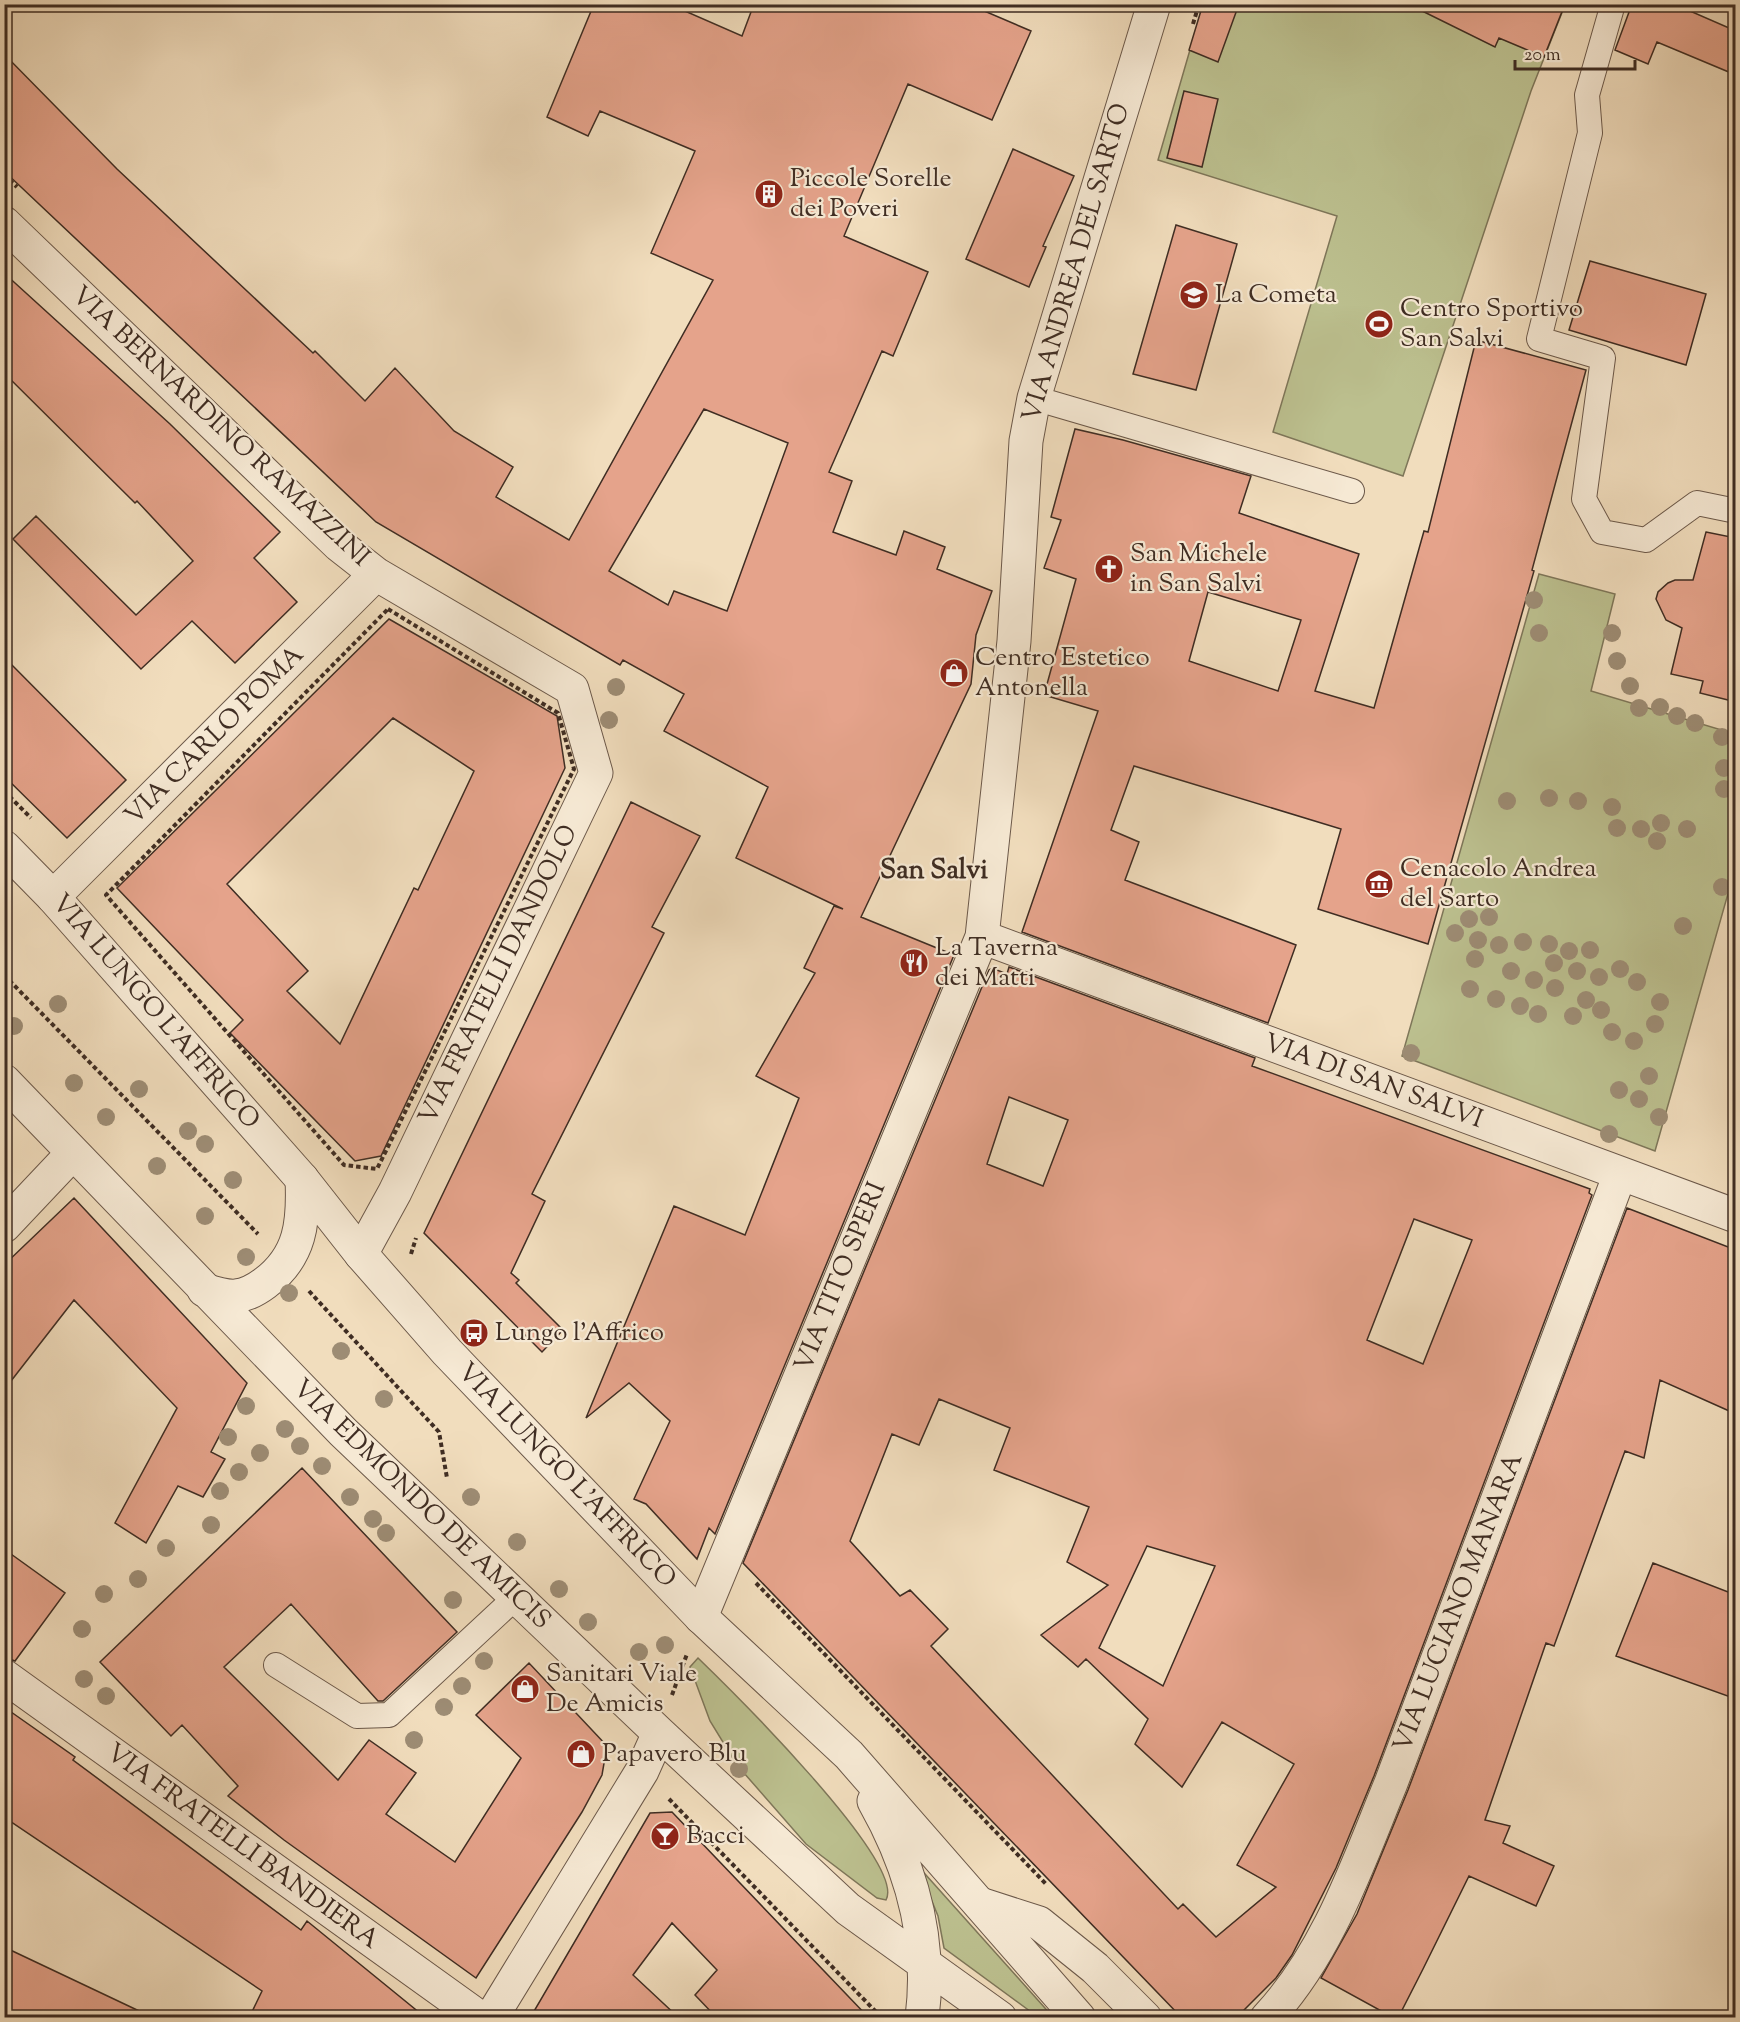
<svg xmlns="http://www.w3.org/2000/svg" width="1740" height="2022" font-family="'Sorts Mill Goudy',serif">
  <rect width="100%" height="100%" fill="#f1ddbd"/>
  <filter id="stains"><feTurbulence type="fractalNoise" baseFrequency=".00333" numOctaves="4"/><feColorMatrix values="0 0 0 0 .2 0 0 0 0 .09 0 0 0 0 .02 0 0 0 .5 -.17"/></filter>
  <radialGradient id="worn" r=".72"><stop offset=".6" stop-color="#630" stop-opacity="0"/><stop offset="1" stop-color="#630" stop-opacity=".3"/></radialGradient>
  <!-- green -->
  <path fill="#bcc08f" stroke="#7e7659" stroke-width="1.5" d="M 1203,5 L 1565,5 L 1531,91 L 1403,476 L 1273,432 L 1337,216 L 1158,160 Z
    M 1539,574 L 1615,594 L 1591,691 L 1735,734 L 1735,869 L 1655,1151 L 1402,1056 Z
    M 698,1658 C 729,1688 907,1863 886,1900 L 877,1898 L 806,1844 L 737,1765 L 710,1721 L 690,1667 Z
    M 917,1865 L 1053,2017 L 1038,2017 L 944,1948 L 938,1916 Z"/>
  <!-- building -->
  <path fill="#e5a38b" stroke="#3f2d23" stroke-width="1.5" fill-rule="evenodd" d="M 594,4 L 669,4 L 742,36 L 754,4 L 968,4 L 1031,31 L 992,120 L 908,84 L 844,236 L 928,272 L 893,356 L 882,351 L 829,472 L 852,481 L 833,532 L 896,555 L 904,531 L 945,547 L 937,569 L 992,591 L 976,635 L 971,684 L 861,917 L 954,955 L 715,1534 L 709,1528 L 697,1559 L 646,1504 L 634,1499 L 670,1421 L 629,1383 L 586,1418 L 674,1206 L 745,1235 L 799,1098 L 756,1076 L 815,973 L 804,968 L 834,906 L 843,909 L 736,858 L 768,787 L 664,731 L 684,694 L 623,660 L 620,665 L 376,522 L 4,171 L 4,54 L 117,169 L 313,353 L 315,351 L 365,401 L 395,368 L 454,431 L 513,467 L 496,497 L 569,540 L 713,280 L 651,253 L 695,151 L 600,111 L 588,136 L 547,117 ZM 704,409 L 788,443 L 727,611 L 674,591 L 668,605 L 609,571 Z
    M 1203,4 L 1239,4 L 1218,62 L 1189,50 Z
    M 1408,4 L 1565,4 L 1544,57 L 1499,38 L 1495,47 Z
    M 1632,4 L 1674,4 L 1736,31 L 1736,75 L 1657,42 L 1648,64 L 1615,50 Z
    M 1184,91 L 1218,99 L 1202,167 L 1167,158 Z
    M 1013,149 L 1074,176 L 1043,246 L 1046,247 L 1029,287 L 966,259 Z
    M 1176,225 L 1237,244 L 1196,390 L 1133,374 Z
    M 1590,261 L 1706,294 L 1686,365 L 1569,330 Z
    M 4,273 L 170,424 L 280,532 L 254,558 L 297,602 L 235,663 L 192,621 L 141,669 L 13,539 L 36,516 L 136,615 L 193,561 L 137,501 L 135,503 L 4,373 Z
    M 1476,340 L 1586,370 L 1532,570 L 1534,571 L 1428,944 L 1318,909 L 1341,829 L 1134,766 L 1111,830 L 1139,842 L 1125,880 L 1296,945 L 1268,1023 L 1022,932 L 1098,711 L 1044,695 L 1076,579 L 1044,568 L 1061,520 L 1051,517 L 1075,429 L 1123,440 L 1251,476 L 1239,513 L 1359,554 L 1315,691 L 1374,708 L 1424,531 L 1428,532 ZM 1208,592 L 1301,620 L 1278,691 L 1189,661 Z
    M 1706,532 L 1736,538 L 1736,702 L 1700,693 L 1703,681 L 1671,674 L 1682,628 L 1666,620 L 1656,599 L 1658,592 L 1668,583 L 1675,580 L 1693,580 Z
    M 389,619 L 557,716 L 565,768 L 381,1156 L 355,1161 L 230,1033 L 243,1020 L 117,888 ZM 393,718 L 474,771 L 418,890 L 414,888 L 340,1044 L 287,991 L 308,971 L 227,884 Z
    M 4,657 L 126,780 L 67,838 L 4,776 Z
    M 631,802 L 700,836 L 652,927 L 664,933 L 532,1194 L 545,1201 L 511,1273 L 519,1280 L 516,1283 L 563,1330 L 542,1352 L 424,1233 Z
    M 1009,967 L 1255,1058 L 1252,1066 L 1590,1189 L 1589,1193 L 1592,1195 L 1374,1776 L 1336,1868 L 1292,1955 L 1276,1978 L 1236,2018 L 1182,2018 L 743,1563 L 989,970 L 992,968 L 1007,974 ZM 1009,1097 L 1068,1120 L 1043,1186 L 987,1164 ZM 1414,1219 L 1472,1240 L 1423,1364 L 1367,1340 ZM 939,1399 L 1010,1428 L 994,1470 L 1089,1507 L 1067,1562 L 1108,1585 L 1041,1635 L 1078,1667 L 1086,1659 L 1148,1719 L 1135,1744 L 1182,1787 L 1222,1722 L 1294,1764 L 1237,1865 L 1276,1887 L 1216,1937 L 1183,1904 L 1178,1909 L 931,1646 L 948,1629 L 910,1590 L 900,1596 L 850,1541 L 892,1434 L 919,1445 ZM 1147,1546 L 1215,1566 L 1163,1686 L 1099,1648 Z
    M 74,1198 L 247,1383 L 211,1452 L 225,1459 L 203,1497 L 178,1486 L 146,1543 L 115,1523 L 177,1408 L 74,1300 L 4,1390 L 4,1265 Z
    M 1627,1208 L 1736,1250 L 1736,1414 L 1660,1380 L 1644,1458 L 1625,1451 L 1554,1646 L 1546,1643 L 1485,1820 L 1510,1826 L 1503,1843 L 1554,1866 L 1536,1906 L 1469,1876 L 1423,1969 L 1398,2018 L 1394,2018 L 1321,1978 L 1357,1914 L 1408,1790 Z
    M 302,1468 L 457,1632 L 383,1701 L 378,1701 L 291,1604 L 224,1667 L 338,1780 L 369,1740 L 416,1773 L 386,1814 L 455,1862 L 521,1758 L 476,1715 L 529,1663 L 607,1746 L 602,1775 L 582,1812 L 476,1978 L 284,1840 L 228,1796 L 238,1786 L 182,1725 L 171,1736 L 100,1662 Z
    M 4,1549 L 65,1593 L 15,1661 L 4,1657 Z
    M 1653,1563 L 1736,1595 L 1736,1699 L 1616,1656 Z
    M 4,1707 L 75,1757 L 73,1760 L 301,1930 L 307,1921 L 426,2018 L 249,2018 L 262,1991 L 4,1817 Z
    M 672,1812 L 869,2018 L 717,2018 L 695,1995 L 717,1970 L 672,1923 L 633,1975 L 679,2018 L 530,2018 L 650,1813 Z
    M 4,1947 L 154,2018 L 4,2018 Z"/>
  <g fill="none" stroke-linecap="round" stroke-linejoin="round">
    <!-- service casing -->
    <g stroke="#6c594a" stroke-width="26">
      <path id="service" d="M 1613,4 L 1587,95 L 1590,133 L 1539,339 L 1603,358 L 1584,499 L 1602,532 L 1646,540 L 1697,503 L 1736,511
        M 1034,398 L 1352,491
        M 276,1665 L 357,1716 L 389,1715 L 516,1597"/>
    </g>
    <!-- minor casing -->
    <g stroke="#6c594a" stroke-width="35">
      <path id="minor" d="M 4,223 L 339,545 L 376,574 L 572,689 L 596,773 L 395,1192 L 361,1254
        M 53,897 L 376,574
        M 982,937 L 1736,1216
        M 4,1226 L 72,1154
        M 204,1290 C 214,1293 226,1297 236,1296 C 247,1295 257,1289 265,1283 C 301,1256 304,1222 302,1179
        M 701,1617 L 982,937 L 1014,641 L 1026,441 L 1034,398 L 1154,4
        M 4,1676 L 480,2018
        M 983,1905 L 1039,1923 L 1095,1968 L 1145,2018
        M 1267,2018 C 1328,1953 1358,1863 1391,1783 L 1620,1174"/>
    </g>
    <!-- tertiary casing -->
    <g stroke="#6c594a" stroke-width="35">
      <path id="tertiary" d="M 4,847 L 53,897 L 302,1179 L 361,1254 L 447,1352 L 701,1617 L 849,1755 L 1079,2018
        M 4,1081 L 343,1432 L 659,1733 L 848,1909 L 1000,2018
        M 874,1801 C 912,1868 932,1940 922,2018
        M 491,2018 L 642,1771 L 659,1733"/>
    </g>
    <!-- path -->
    <path stroke="#3f2d23" stroke-width="4" stroke-dasharray="4.5 3" stroke-linecap="butt" d="M 1193,24 L 1199,4
      M 4,175 L 17,187
      M 388,609 L 558,713 L 574,769 L 377,1169 L 344,1165 L 106,895 Z
      M 4,791 L 31,818
      M 4,975 L 258,1234
      M 411,1254 L 416,1238
      M 309,1291 L 439,1432 L 447,1478
      M 756,1583 L 1047,1885
      M 672,1695 L 687,1654
      M 669,1799 L 882,2018"/>
    <!-- service -->
    <use href="#service" stroke="#f6e9d4" stroke-width="24"/>
    <!-- minor -->
    <use href="#minor" stroke="#f6e9d4" stroke-width="33"/>
    <!-- tertiary -->
    <use href="#tertiary" stroke="#f6e9d4" stroke-width="33"/>
  </g>
  <!-- trees -->
  <g fill="#9d8c74">
    <circle cx="1534" cy="600" r="9"/>
    <circle cx="1539" cy="633" r="9"/>
    <circle cx="1612" cy="633" r="9"/>
    <circle cx="1617" cy="661" r="9"/>
    <circle cx="1630" cy="686" r="9"/>
    <circle cx="616" cy="687" r="9"/>
    <circle cx="1660" cy="707" r="9"/>
    <circle cx="1639" cy="708" r="9"/>
    <circle cx="1677" cy="716" r="9"/>
    <circle cx="609" cy="720" r="9"/>
    <circle cx="1695" cy="723" r="9"/>
    <circle cx="1722" cy="737" r="9"/>
    <circle cx="1724" cy="768" r="9"/>
    <circle cx="1724" cy="789" r="9"/>
    <circle cx="1549" cy="798" r="9"/>
    <circle cx="1507" cy="801" r="9"/>
    <circle cx="1578" cy="801" r="9"/>
    <circle cx="1612" cy="807" r="9"/>
    <circle cx="1661" cy="823" r="9"/>
    <circle cx="1617" cy="828" r="9"/>
    <circle cx="1641" cy="829" r="9"/>
    <circle cx="1687" cy="829" r="9"/>
    <circle cx="1657" cy="841" r="9"/>
    <circle cx="1722" cy="887" r="9"/>
    <circle cx="1489" cy="917" r="9"/>
    <circle cx="1469" cy="919" r="9"/>
    <circle cx="1683" cy="926" r="9"/>
    <circle cx="1455" cy="933" r="9"/>
    <circle cx="1478" cy="940" r="9"/>
    <circle cx="1523" cy="942" r="9"/>
    <circle cx="1549" cy="944" r="9"/>
    <circle cx="1499" cy="945" r="9"/>
    <circle cx="1590" cy="950" r="9"/>
    <circle cx="1569" cy="951" r="9"/>
    <circle cx="1475" cy="959" r="9"/>
    <circle cx="1554" cy="963" r="9"/>
    <circle cx="1620" cy="969" r="9"/>
    <circle cx="1511" cy="971" r="9"/>
    <circle cx="1577" cy="971" r="9"/>
    <circle cx="1599" cy="977" r="9"/>
    <circle cx="1534" cy="980" r="9"/>
    <circle cx="1637" cy="982" r="9"/>
    <circle cx="1555" cy="988" r="9"/>
    <circle cx="1470" cy="989" r="9"/>
    <circle cx="1496" cy="999" r="9"/>
    <circle cx="1586" cy="1000" r="9"/>
    <circle cx="1660" cy="1002" r="9"/>
    <circle cx="58" cy="1004" r="9"/>
    <circle cx="1520" cy="1006" r="9"/>
    <circle cx="1601" cy="1010" r="9"/>
    <circle cx="1538" cy="1014" r="9"/>
    <circle cx="1573" cy="1016" r="9"/>
    <circle cx="1655" cy="1024" r="9"/>
    <circle cx="14" cy="1026" r="9"/>
    <circle cx="1612" cy="1032" r="9"/>
    <circle cx="1634" cy="1041" r="9"/>
    <circle cx="1411" cy="1053" r="9"/>
    <circle cx="1649" cy="1076" r="9"/>
    <circle cx="74" cy="1083" r="9"/>
    <circle cx="139" cy="1089" r="9"/>
    <circle cx="1619" cy="1090" r="9"/>
    <circle cx="1639" cy="1099" r="9"/>
    <circle cx="106" cy="1117" r="9"/>
    <circle cx="1659" cy="1117" r="9"/>
    <circle cx="188" cy="1131" r="9"/>
    <circle cx="1609" cy="1134" r="9"/>
    <circle cx="205" cy="1144" r="9"/>
    <circle cx="157" cy="1166" r="9"/>
    <circle cx="233" cy="1180" r="9"/>
    <circle cx="205" cy="1216" r="9"/>
    <circle cx="246" cy="1257" r="9"/>
    <circle cx="289" cy="1293" r="9"/>
    <circle cx="341" cy="1351" r="9"/>
    <circle cx="384" cy="1399" r="9"/>
    <circle cx="246" cy="1406" r="9"/>
    <circle cx="285" cy="1429" r="9"/>
    <circle cx="228" cy="1437" r="9"/>
    <circle cx="300" cy="1446" r="9"/>
    <circle cx="260" cy="1453" r="9"/>
    <circle cx="322" cy="1466" r="9"/>
    <circle cx="239" cy="1472" r="9"/>
    <circle cx="220" cy="1491" r="9"/>
    <circle cx="350" cy="1497" r="9"/>
    <circle cx="471" cy="1497" r="9"/>
    <circle cx="373" cy="1519" r="9"/>
    <circle cx="211" cy="1525" r="9"/>
    <circle cx="386" cy="1533" r="9"/>
    <circle cx="517" cy="1542" r="9"/>
    <circle cx="166" cy="1548" r="9"/>
    <circle cx="138" cy="1579" r="9"/>
    <circle cx="559" cy="1589" r="9"/>
    <circle cx="104" cy="1594" r="9"/>
    <circle cx="453" cy="1600" r="9"/>
    <circle cx="588" cy="1622" r="9"/>
    <circle cx="82" cy="1629" r="9"/>
    <circle cx="665" cy="1645" r="9"/>
    <circle cx="639" cy="1652" r="9"/>
    <circle cx="484" cy="1661" r="9"/>
    <circle cx="84" cy="1679" r="9"/>
    <circle cx="462" cy="1686" r="9"/>
    <circle cx="106" cy="1696" r="9"/>
    <circle cx="444" cy="1707" r="9"/>
    <circle cx="414" cy="1740" r="9"/>
    <circle cx="739" cy="1769" r="9"/>
  </g>
  <!-- icons -->
  <defs>
    <g id="building-disc" transform="scale(1.5)"><circle r="9.5" fill="#8f2418" stroke="#f6e9d4"/><path d="M-4-6H4V6H1V3H-1V6H-4ZM-2.5-4.3h1.7v1.8h-1.7ZM.8-4.3h1.7v1.8H.8ZM-2.5-1h1.7V.8h-1.7ZM.8-1h1.7V.8H.8Z" fill="#fff"/></g>
    <g id="school-disc" transform="scale(1.5)"><circle r="9.5" fill="#8f2418" stroke="#f6e9d4"/><path d="M0-5L7-2L0 1L-7-2ZM-4 1L0 2.5L4 1V4Q0 6-4 4Z" fill="#fff"/></g>
    <g id="stadium-disc" transform="scale(1.5)"><circle r="9.5" fill="#8f2418" stroke="#f6e9d4"/><path d="M0-5a6.5 5 0 1 0 0 10a6.5 5 0 1 0 0-10ZM-3.5-1.8h7v3.6h-7Z" fill="#fff"/></g>
    <g id="church-disc" transform="scale(1.5)"><circle r="9.5" fill="#8f2418" stroke="#f6e9d4"/><path d="M-1.2-6h2.4v3.5h3.3v2.4h-3.3V6h-2.4V-.1h-3.3v-2.4h3.3Z" fill="#fff"/></g>
    <g id="shop-disc" transform="scale(1.5)"><circle r="9.5" fill="#8f2418" stroke="#f6e9d4"/><path d="M-5-2.5h2.3a2.7 3.5 0 0 1 5.4 0H5L5.5 6h-11ZM-1.5-2.5h3a1.5 2.3 0 0 0-3 0Z" fill="#fff"/></g>
    <g id="museum-disc" transform="scale(1.5)"><circle r="9.5" fill="#8f2418" stroke="#f6e9d4"/><path d="M0-6L6-3V-2H-6V-3ZM-5-1h2V3h-2ZM-1-1h2V3h-2ZM3-1h2V3H3ZM-6 4H6V6H-6Z" fill="#fff"/></g>
    <g id="restaurant-disc" transform="scale(1.5)"><circle r="9.5" fill="#8f2418" stroke="#f6e9d4"/><path d="M-5-6h1v4h1v-4h1v4h1v-4h1v5L-1.5 .5V6h-2V.5L-5-1ZM5-6V6H3V1.5H1.5Q1.5-4 5-6Z" fill="#fff"/></g>
    <g id="bus-disc" transform="scale(1.5)"><circle r="9.5" fill="#8f2418" stroke="#f6e9d4"/><path d="M-5-6H5V4H4V6H2V4H-2V6H-4V4H-5ZM-3.5-4V0h7V-4ZM-3.5 1.2v1.5H-2V1.2ZM2 1.2v1.5H3.5V1.2Z" fill="#fff"/></g>
    <g id="bar-disc" transform="scale(1.5)"><circle r="9.5" fill="#8f2418" stroke="#f6e9d4"/><path d="M-6-5H6L.8 .8V4.5H3.5V6h-7V4.5H-.8V.8Z" fill="#fff"/></g>
  </defs>
  <g fill-rule="evenodd">
    <use href="#building-disc" x="769" y="194"/>
    <use href="#school-disc" x="1194" y="295"/>
    <use href="#stadium-disc" x="1379" y="324"/>
    <use href="#church-disc" x="1109" y="569"/>
    <use href="#shop-disc" x="954" y="673"/>
    <use href="#museum-disc" x="1379" y="884"/>
    <use href="#restaurant-disc" x="914" y="963"/>
    <use href="#bus-disc" x="474" y="1333"/>
    <use href="#shop-disc" x="525" y="1689"/>
    <use href="#shop-disc" x="581" y="1754"/>
    <use href="#bar-disc" x="665" y="1836"/>
  </g>
  <g text-anchor="middle" dominant-baseline="central" stroke-width="4.5" stroke-linejoin="round" paint-order="stroke">
    <!-- poi labels -->
    <g font-size="26" fill="#3f2d23" stroke="#f6e9d4" text-anchor="start">
      <text x="790" y="179">Piccole Sorelle<tspan x="790" dy="30">dei Poveri</tspan></text>
      <text x="1215" y="295">La Cometa</text>
      <text x="1400" y="309">Centro Sportivo<tspan x="1400" dy="30">San Salvi</tspan></text>
      <text x="1130" y="554">San Michele<tspan x="1130" dy="30">in San Salvi</tspan></text>
      <text x="975" y="658">Centro Estetico<tspan x="975" dy="30">Antonella</tspan></text>
      <text x="1400" y="869">Cenacolo Andrea<tspan x="1400" dy="30">del Sarto</tspan></text>
      <text x="935" y="948">La Taverna<tspan x="935" dy="30">dei Matti</tspan></text>
      <text x="495" y="1333">Lungo l'Affrico</text>
      <text x="546" y="1674">Sanitari Viale<tspan x="546" dy="30">De Amicis</tspan></text>
      <text x="602" y="1754">Papavero Blu</text>
      <text x="686" y="1836">Bacci</text>
    </g>
    <!-- street labels -->
    <g font-size="26" fill="#3f2d23" stroke="#f6e9d4">
      <text transform="translate(1077 263) rotate(-74)">VIA ANDREA DEL SARTO</text>
      <text transform="translate(220 427) rotate(43)">VIA BERNARDINO RAMAZZINI</text>
      <text transform="translate(215 736) rotate(-45)">VIA CARLO POMA</text>
      <text transform="translate(499 975) rotate(-64)">VIA FRATELLI DANDOLO</text>
      <text transform="translate(155 1012) rotate(49)">VIA LUNGO L'AFFRICO</text>
      <text transform="translate(1373 1082) rotate(20)">VIA DI SAN SALVI</text>
      <text transform="translate(841 1277) rotate(-68)">VIA TITO SPERI</text>
      <text transform="translate(566 1476) rotate(46)">VIA LUNGO L'AFFRICO</text>
      <text transform="translate(421 1505) rotate(44)">VIA EDMONDO DE AMICIS</text>
      <text transform="translate(1459 1603) rotate(-69)">VIA LUCIANO MANARA</text>
      <text transform="translate(242 1847) rotate(36)">VIA FRATELLI BANDIERA</text>
    </g>
    <!-- neighbourhood labels -->
    <g font-size="27" font-weight="bold" fill="#3f2d23" stroke="#f6e9d4">
      <text x="934" y="871">San Salvi</text>
    </g>
  </g>
  <!-- margin -->
  <rect width="1740" height="2022" fill="none" stroke="#f1ddbd" stroke-width="24"/>
  <rect x="6" y="6" width="1728" height="2010" fill="none" stroke="#3f2d23" stroke-width="3"/>
  <rect x="12" y="12" width="1716" height="1998" fill="none" stroke="#3f2d23" stroke-width="1.5"/>
  <!-- scale -->
  <path d="M1515 60v9h120v-9" fill="none" stroke="#3f2d23" stroke-width="3"/>
  <text x="1524" y="60" font-size="18" fill="#3f2d23" stroke="#f6e9d4" stroke-width="4.5" paint-order="stroke">20 m</text>
  <rect width="100%" height="100%" filter="url(#stains)"/>
  <rect width="100%" height="100%" fill="url(#worn)"/>
</svg>
